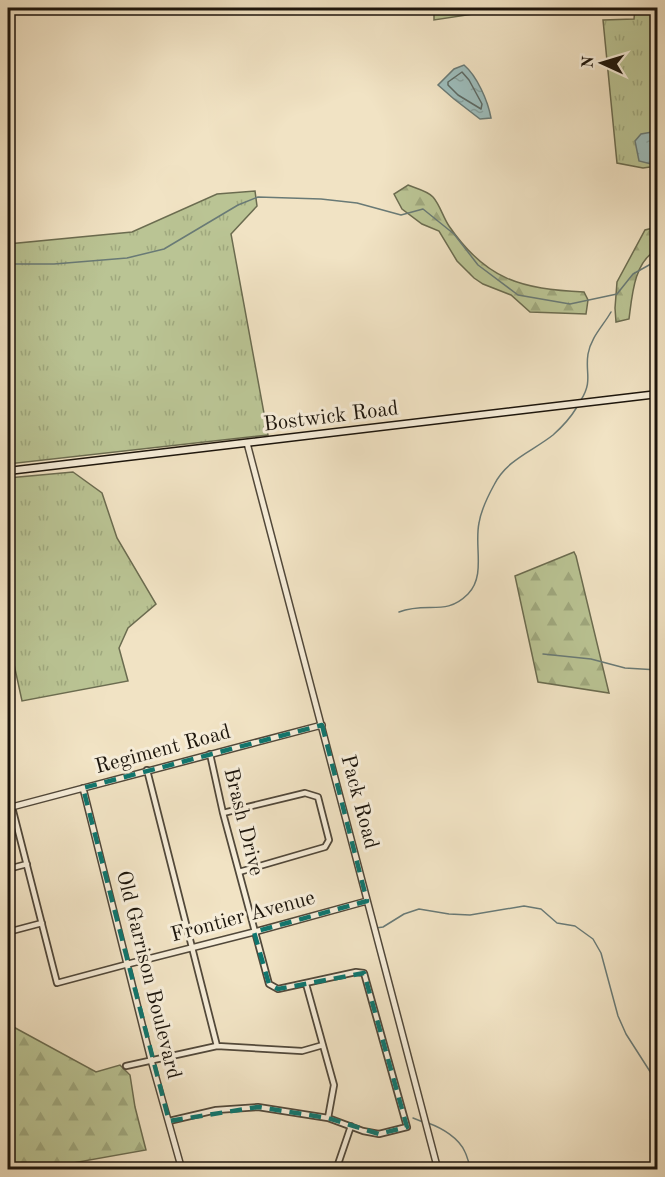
<svg xmlns="http://www.w3.org/2000/svg" width="665" height="1177" font-family="'Old Standard TT',serif">
  <defs>
    <pattern id="grass-tufts" width="24" height="20" patternUnits="userSpaceOnUse" patternTransform="scale(1.5)"><rect width="24" height="20" fill="#bac494"/><path d="M3 7l-1-3M5 7V3M7 7l1-3M15 17l-1-3M17 17v-4M19 17l1-3" fill="none" stroke="#9fa87e"/></pattern>
    <pattern id="forest-firs" width="22" height="20" patternUnits="userSpaceOnUse" patternTransform="scale(1.5)"><rect width="22" height="20" fill="#bac494"/><path d="M5 1l3.5 6h-7zM16 11l3.5 6h-7z" fill="#9fa87e"/></pattern>
    <pattern id="water-ripples" width="26" height="14" patternUnits="userSpaceOnUse" patternTransform="scale(1.5)"><rect width="26" height="14" fill="#9dbdbc"/><path d="M2 4q2-2 4 0t4 0M15 11q2-2 4 0t4 0" fill="none" stroke="#87a2a0"/></pattern>
  </defs>
  <rect width="100%" height="100%" fill="#f1e3c4"/>
  <filter id="stains"><feTurbulence type="fractalNoise" baseFrequency=".00333" numOctaves="4"/><feColorMatrix values="0 0 0 0 .2 0 0 0 0 .09 0 0 0 0 .02 0 0 0 .5 -.17"/></filter>
  <radialGradient id="worn" r=".72"><stop offset=".6" stop-color="#630" stop-opacity="0"/><stop offset="1" stop-color="#630" stop-opacity=".3"/></radialGradient>
  <!-- grass -->
  <path fill="url(#grass-tufts)" stroke="#6b6c50" stroke-width="1.5" d="M 635,8 L 657,8 L 657,166 L 643,168 L 617,163 L 603,20 L 634,19 Z
    M 255,191 L 257,206 L 231,234 L 268,435 L 8,464 L 8,244 L 132,232 L 217,194 Z
    M 73,472 L 102,493 L 117,538 L 156,604 L 128,628 L 119,648 L 128,681 L 22,701 L 8,637 L 8,478 Z"/>
  <!-- forest -->
  <path fill="url(#forest-firs)" stroke="#6b6c50" stroke-width="1.5" d="M 434,8 L 514,8 L 434,20 Z
    M 408,185 C 415,188 428,191 433,197 C 440,205 443,217 449,226 C 486,280 521,289 584,292 L 588,300 L 586,314 L 530,312 L 511,295 L 483,284 L 474,278 L 457,261 L 439,231 L 422,224 L 402,209 L 394,194 Z
    M 657,227 L 657,250 C 634,261 632,296 629,319 L 616,322 L 615,308 L 617,282 L 645,230 Z
    M 574,552 L 576,556 L 609,693 L 538,682 L 515,576 Z
    M 8,1024 L 96,1072 L 120,1065 L 130,1075 L 135,1107 L 146,1150 L 61,1165 L 62,1169 L 8,1169 Z"/>
  <!-- water -->
  <path fill="url(#water-ripples)" stroke="#697a76" stroke-width="1.5" d="M 464,65 C 477,76 488,101 491,118 L 480,119 L 454,99 L 438,85 L 454,69 Z
    M 652,132 L 657,134 L 657,164 L 655,165 L 639,161 L 635,141 L 641,134 Z"/>
  <g fill="none" stroke-linecap="round" stroke-linejoin="round">
    <!-- shore -->
    <path stroke="#5c6964" stroke-width="1.5" d="M 462,72 L 469,80 L 482,104 L 481,109 L 458,95 L 448,85 L 448,82 Z"/>
    <!-- stream -->
    <path stroke="#697a76" stroke-width="1.5" d="M 8,264 L 54,264 L 127,258 L 164,249 L 238,205 L 258,197 L 321,199 L 357,203 L 401,215 L 423,209 L 454,234 L 478,265 L 518,295 L 570,304 L 617,294 L 633,274 L 658,260
      M 581,400 C 593,381 585,373 588,354 C 591,337 603,326 611,312
      M 399,612 C 428,601 445,617 468,594 C 486,576 474,546 479,523 C 481,510 488,496 494,485 C 506,460 533,451 553,435 C 562,427 571,417 577,407
      M 543,654 L 591,659 L 625,668 L 658,670
      M 376,928 L 383,927 L 404,914 L 419,909 L 449,914 L 470,915 L 524,906 L 541,909 L 557,923 L 575,926 L 593,939 L 601,953 L 618,1016 L 626,1034 L 658,1084
      M 413,1118 L 423,1122
      M 428,1123 C 442,1128 459,1138 465,1152 C 468,1158 468,1163 472,1170"/>
    <!-- minor casing -->
    <g stroke="#51483a" stroke-width="8">
      <path id="minor" d="M 147,770 L 217,1046
        M 12,807 L 57,983 L 128,964
        M 223,813 L 305,793 L 318,797 L 329,840 L 325,847 L 239,872
        M 8,869 L 27,864
        M 8,932 L 42,923
        M 306,984 L 334,1085 L 328,1118
        M 126,1066 L 217,1046 L 302,1051 L 323,1045
        M 169,1121 L 216,1110 L 258,1107 L 328,1118 L 363,1131 L 379,1134 L 407,1127 L 364,973 L 356,972 L 278,989 L 269,984 L 223,813 L 210,754
        M 336,1170 L 351,1126"/>
    </g>
    <!-- tertiary casing -->
    <g stroke="#51483a" stroke-width="8">
      <path id="tertiary" d="M 247,443 L 438,1170
        M 83,788 L 151,1060 L 182,1170
        M 8,808 L 322,725
        M 128,964 L 254,932 L 367,901"/>
    </g>
    <!-- secondary casing -->
    <g stroke="#1c150c" stroke-width="9">
      <path id="secondary" d="M 8,471 L 658,394"/>
    </g>
    <!-- minor -->
    <use href="#minor" stroke="#f6edd9" stroke-width="4.5"/>
    <!-- tertiary -->
    <use href="#tertiary" stroke="#f6edd9" stroke-width="5"/>
    <!-- secondary -->
    <use href="#secondary" stroke="#f6edd9" stroke-width="6"/>
  </g>
  <!-- marked area -->
  <path fill="none" stroke="#0f766e" stroke-width="4.5" stroke-dasharray="12 8" stroke-linejoin="round" d="M 322,725 L 367,901 L 254,932 L 269,984 L 278,989 L 364,973 L 407,1127 L 379,1134 L 328,1118 L 258,1107 L 169,1121 L 83,788 Z"/>
  <g text-anchor="middle" dominant-baseline="central" stroke-width="6" stroke-linejoin="round" paint-order="stroke">
    <!-- street labels -->
    <g font-size="21" fill="#1c150c" stroke="#f6edd9">
      <text transform="translate(331 417) rotate(-7)">Bostwick Road</text>
      <text transform="translate(163 750) rotate(-15)">Regiment Road</text>
      <text transform="translate(359 802) rotate(75)">Pack Road</text>
      <text transform="translate(243 822) rotate(76)">Brash Drive</text>
      <text transform="translate(243 917) rotate(-15)">Frontier Avenue</text>
      <text transform="translate(148 975) rotate(76)">Old Garrison Boulevard</text>
    </g>
  </g>
  <!-- margin -->
  <rect width="665" height="1177" fill="none" stroke="#f1e3c4" stroke-width="30"/>
  <rect x="9" y="9" width="647" height="1159" fill="none" stroke="#1c150c" stroke-width="3"/>
  <rect x="15" y="15" width="635" height="1147" fill="none" stroke="#1c150c" stroke-width="1.5"/>
  <!-- north arrow -->
  <g transform="translate(602 63) rotate(274)" stroke="#f6edd9" stroke-width="4.5" paint-order="stroke">
  <path d="M0-4.5L10 22L0 15L-10 22Z" fill="#1c150c"/>
  <text y="-9" font-size="16" font-weight="bold" text-anchor="middle" fill="#1c150c">N</text>
  </g>
  <rect width="100%" height="100%" filter="url(#stains)"/>
  <rect width="100%" height="100%" fill="url(#worn)"/>
</svg>
